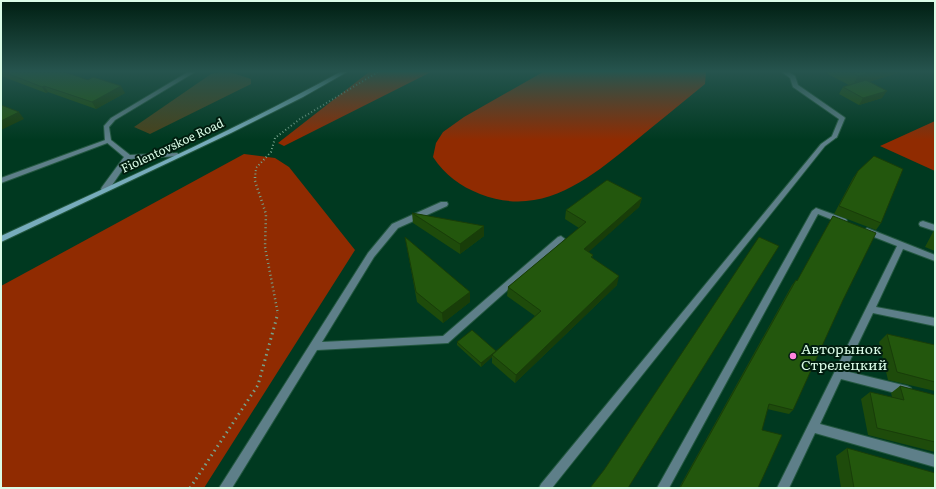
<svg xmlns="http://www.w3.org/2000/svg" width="936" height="489" font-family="Literata,serif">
  <rect width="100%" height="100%" fill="#003920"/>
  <!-- green -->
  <path fill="#902b01" d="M 369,72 L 431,72 L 284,146 L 278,143 Z
    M 543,72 L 706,72 L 705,84 C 682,103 658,122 634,142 C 589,179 542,218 480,194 C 460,186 445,175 433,157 L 436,143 L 443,132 L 464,117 Z
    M 935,121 L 935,171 L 880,146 Z
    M 244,154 L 275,158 L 289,167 L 355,250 L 204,488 L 1,488 L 1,286 Z"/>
  <!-- water -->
  <path fill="#49421a" d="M 221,72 L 230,72 L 251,79 L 251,84 L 150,134 L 134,127 L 211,74 Z"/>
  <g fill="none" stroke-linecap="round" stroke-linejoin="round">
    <!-- lane casing -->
    <g stroke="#235840" stroke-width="2">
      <path id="lane" d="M 188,72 L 195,72 L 115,120 L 109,127 L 111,140 L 130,155 L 177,153 L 180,155 L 179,156 L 130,159 L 108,191 L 102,191 L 101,189 L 102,187 L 124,157 L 105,141 L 104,126 L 111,118 Z
        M 835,134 L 837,135 L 837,137 L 825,146 L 552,488 L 539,488 L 541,484 L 821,144 Z
        M 441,202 L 447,202 L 448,204 L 447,206 L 398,228 L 374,257 L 322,342 L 443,336 L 558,237 L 561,236 L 565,239 L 448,343 L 317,350 L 232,488 L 219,488 L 368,253 L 392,224 Z
        M 816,208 L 846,219 L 847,221 L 843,224 L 818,214 L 669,488 L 657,488 L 812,211 Z
        M 923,221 L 935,225 L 935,231 L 920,226 L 919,224 L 920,222 Z
        M 867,228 L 935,255 L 935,261 L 903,249 L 876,307 L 935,318 L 935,326 L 873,313 L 845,371 L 907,386 L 911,388 L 912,391 L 911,394 L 907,396 L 841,379 L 820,424 L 935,455 L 935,467 L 815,433 L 789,488 L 777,488 L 897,246 L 864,233 L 863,231 Z"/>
    </g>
    <!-- street casing -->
    <g stroke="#235840" stroke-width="2">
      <path id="street" d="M 782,72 L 789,72 L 795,76 L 798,85 L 844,117 L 845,118 L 837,137 L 835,138 L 832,136 L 839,119 L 793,87 L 790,78 Z
        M 108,139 L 110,140 L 110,142 L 1,183 L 1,178 Z"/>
    </g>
    <!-- secondary casing -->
    <g stroke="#235840" stroke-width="2">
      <path id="secondary" d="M 340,72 L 347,72 L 303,97 L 231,133 L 1,242 L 1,236 C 115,183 230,133 340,72 Z"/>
    </g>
    <!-- path-far2 -->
    <path stroke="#76a38c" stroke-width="2" stroke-dasharray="1 2.5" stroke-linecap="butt" d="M 255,178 L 256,168 L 271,152 L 275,138 L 300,119 L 378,72"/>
    <!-- path-far1 -->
    <path stroke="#76a38c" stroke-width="2.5" stroke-dasharray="1 3" stroke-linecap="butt" d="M 255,177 L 255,181 L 266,214 L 265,247 L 278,314"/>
    <!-- path -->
    <path stroke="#76a38c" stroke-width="3" stroke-dasharray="1.5 4" stroke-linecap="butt" d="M 190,488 L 258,385 L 278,313"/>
    <!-- lane -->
    <use href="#lane" fill="#5e7f89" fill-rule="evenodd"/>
    <!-- street -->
    <use href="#street" fill="#5e7f89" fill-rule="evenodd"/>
    <!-- secondary -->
    <use href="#secondary" fill="#77acbc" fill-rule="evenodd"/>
  </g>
  <!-- wall -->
  <path fill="#1e4b0b" d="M 1,72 L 64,72 L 125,93 L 96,109 L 48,92 L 46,93 L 1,76 Z
    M 824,72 L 901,72 L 868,82 L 882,98 L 859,105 L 839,94 L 843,87 L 849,85 Z
    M 858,171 L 881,223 L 876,230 L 834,214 L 853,178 Z
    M 642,198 L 639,207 L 588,252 L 593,255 L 592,258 L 617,285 L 515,383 L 492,363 L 492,357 L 481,367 L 457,345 L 457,342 L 495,352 L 535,316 L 507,296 L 508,287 L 579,228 L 565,219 L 566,210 Z
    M 412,213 L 484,226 L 484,236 L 460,254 L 413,223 Z
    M 833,216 L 842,302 L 793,410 L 789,414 L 767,409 L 762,430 L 758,488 L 679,488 L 792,285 L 796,280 L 797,281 L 830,221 Z
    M 935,229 L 935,251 L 925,247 L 933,232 Z
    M 405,237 L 470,292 L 470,302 L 443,323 L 417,302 L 407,248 Z
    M 887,334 L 935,345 L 935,391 L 888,380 L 879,342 Z
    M 900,386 L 935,395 L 935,452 L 868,435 L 861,399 L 870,392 L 892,397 L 891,393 Z
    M 847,448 L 935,488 L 841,488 L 836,456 Z"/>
  <!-- shaded-wall -->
  <path fill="#183d09" d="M 871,72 L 901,72 L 852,87 L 858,76 Z
    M 44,86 L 48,92 L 46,93 L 42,87 Z
    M 121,86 L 125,93 L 96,109 L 92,102 Z
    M 887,91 L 882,98 L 859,105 L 863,98 Z
    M 19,112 L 24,119 L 1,130 L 1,121 Z
    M 642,198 L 639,207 L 582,258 L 584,249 Z
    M 484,226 L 484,236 L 460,254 L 460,244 Z
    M 619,276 L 617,285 L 515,383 L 516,375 Z
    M 470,292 L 470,302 L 443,323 L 442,313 Z
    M 496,351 L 495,354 L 492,355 L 492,357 L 481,367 L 481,363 Z"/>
  <!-- building -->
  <path fill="#23570d" stroke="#183d09" d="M 4,72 L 64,72 L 88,80 L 93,77 L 121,86 L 92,102 L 44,86 L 42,87 Z
    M 851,72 L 871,72 L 858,76 Z
    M 866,80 L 887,91 L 863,98 L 843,87 Z
    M 1,105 L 19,112 L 1,121 Z
    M 874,156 L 903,169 L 881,223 L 839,206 L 858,171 Z
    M 607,180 L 642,198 L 584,249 L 593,255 L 591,257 L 619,276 L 516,375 L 492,355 L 541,311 L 508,287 L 586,222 L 566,210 Z
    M 412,213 L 484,226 L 460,244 Z
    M 833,216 L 876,233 L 842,302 L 793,410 L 769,404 L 762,430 L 782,435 L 758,488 L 680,488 L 796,280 L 797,281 Z
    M 405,237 L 470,292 L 442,313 L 416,292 Z
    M 759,237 L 779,246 L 628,488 L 590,488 L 604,470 Z
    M 472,330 L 496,351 L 481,363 L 457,342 Z
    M 887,334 L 935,345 L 935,382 L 897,372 Z
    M 900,386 L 935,395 L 935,442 L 877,428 L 870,392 L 904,400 Z
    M 847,448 L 935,473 L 935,488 L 854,488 Z"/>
  <!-- sky -->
  <linearGradient id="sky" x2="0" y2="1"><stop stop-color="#001f12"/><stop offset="0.51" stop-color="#26544e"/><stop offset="1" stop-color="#26544e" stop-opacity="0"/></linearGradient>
  <rect width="936" height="140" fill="url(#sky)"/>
  <!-- markers -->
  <circle fill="#ff85de" stroke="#011d0f" stroke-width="1.5" cx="793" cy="356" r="4"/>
  <g text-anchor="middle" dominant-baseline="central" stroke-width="4" stroke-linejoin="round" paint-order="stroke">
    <!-- street labels -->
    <g font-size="12" fill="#dafce7" stroke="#011d0f">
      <text transform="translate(172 145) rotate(-25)">Fiolentovskoe Road</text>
    </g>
    <!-- near-poi labels -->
    <g font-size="14" fill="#dafce7" stroke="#011d0f" text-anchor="start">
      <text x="801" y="348">Авторынок<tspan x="801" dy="16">Стрелецкий</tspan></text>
    </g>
  </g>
  <!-- border -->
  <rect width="936" height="489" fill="none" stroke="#dafce7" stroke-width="4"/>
</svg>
